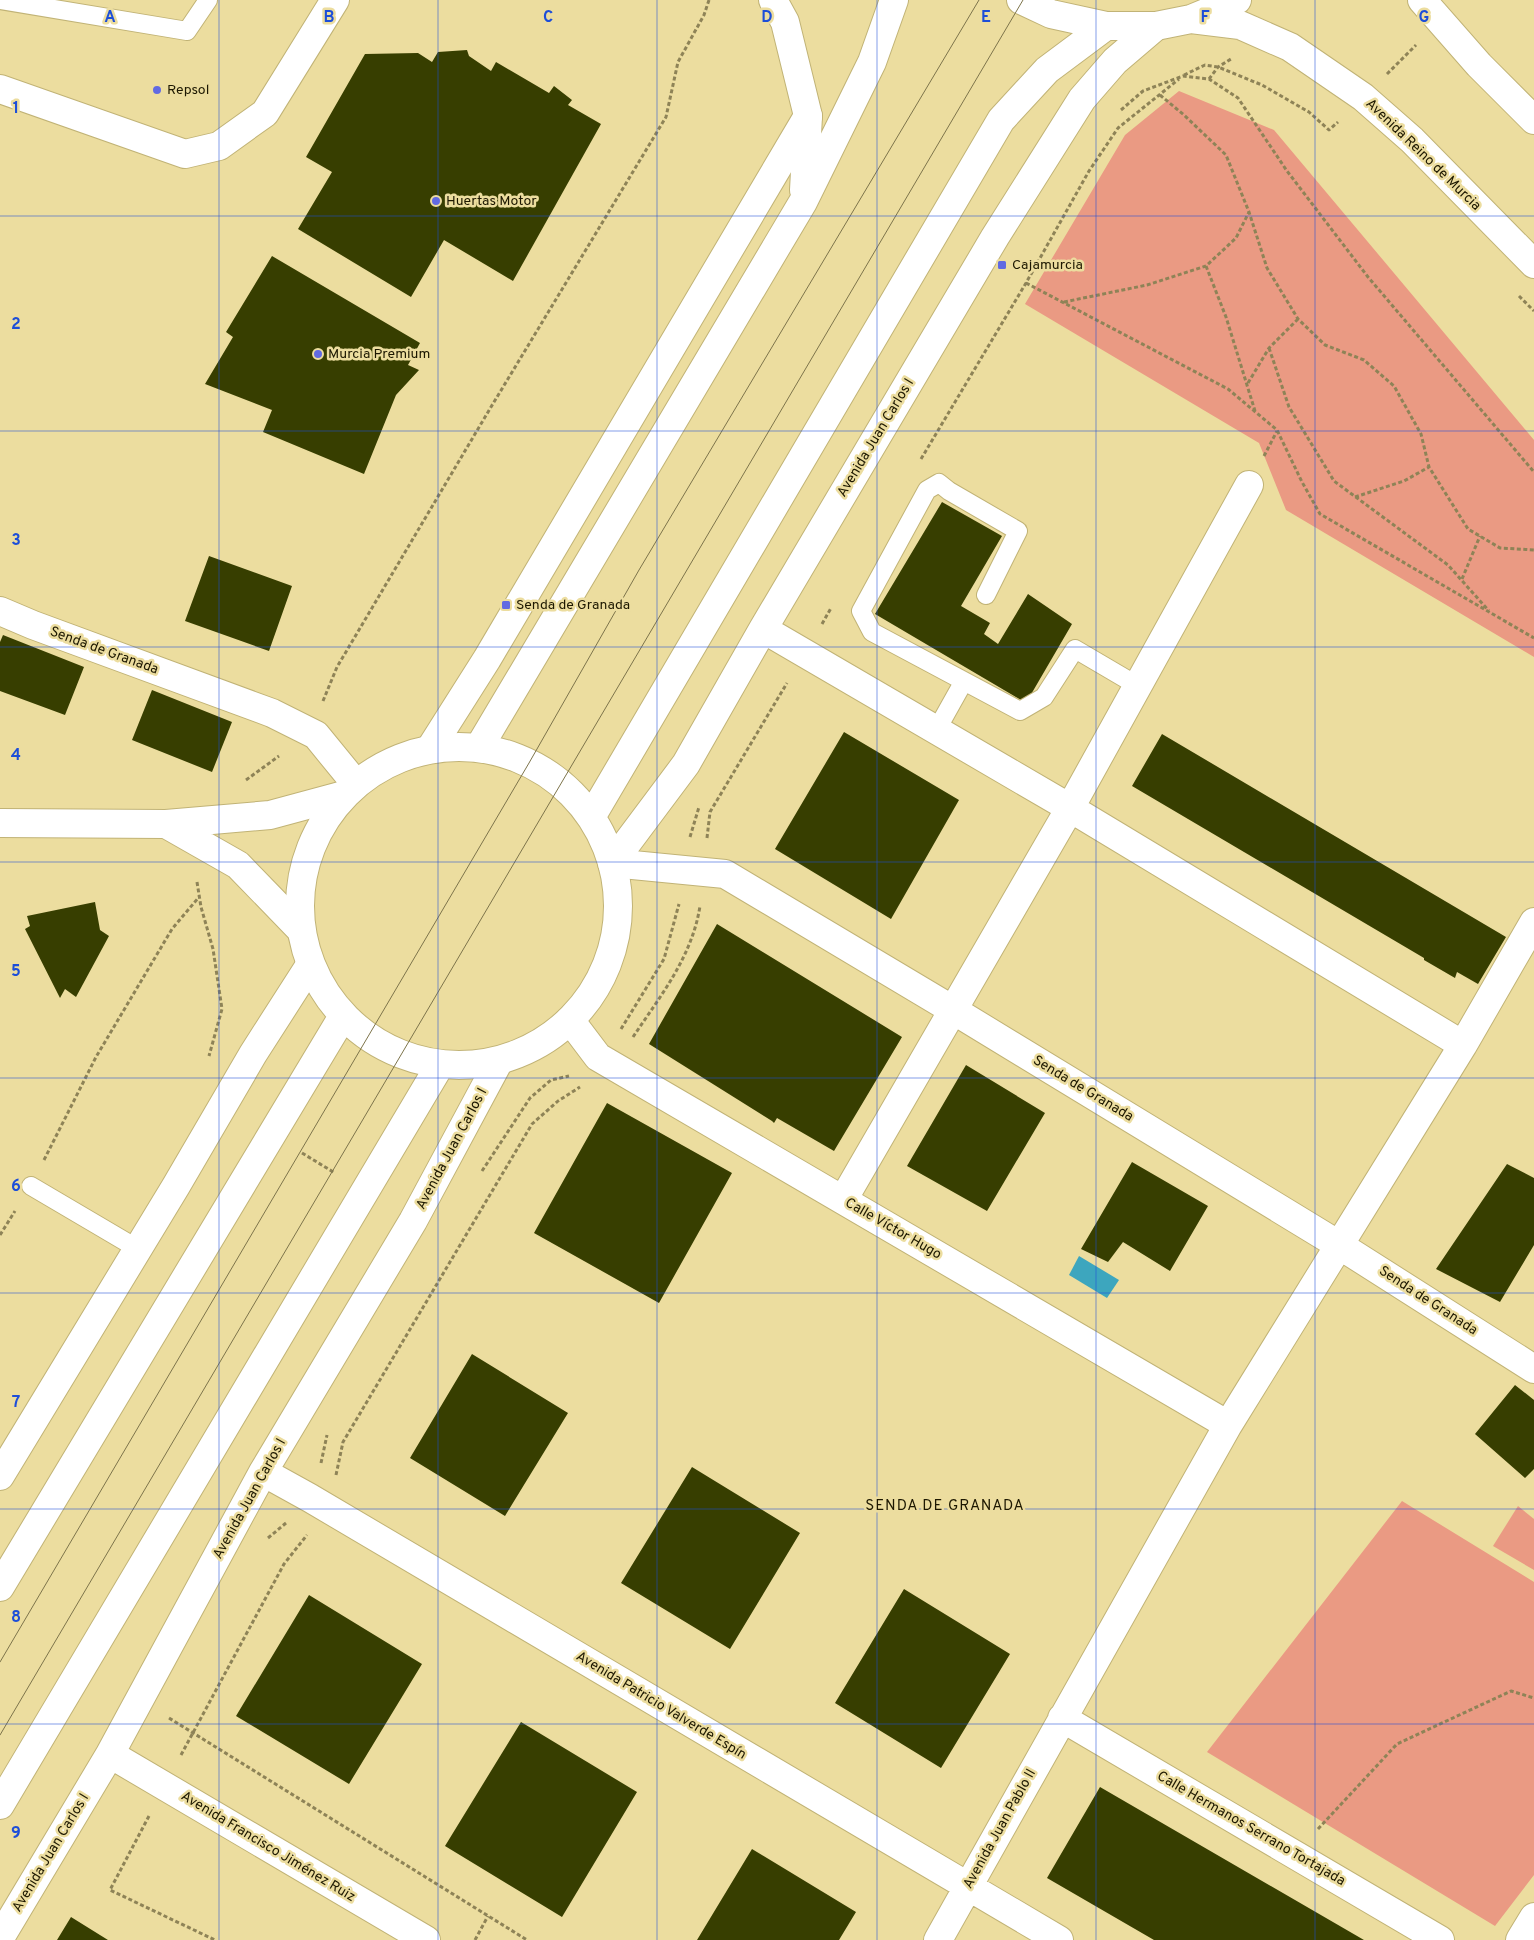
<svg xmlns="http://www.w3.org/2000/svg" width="1534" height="1940" font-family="Overpass,sans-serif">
  <rect width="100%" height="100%" fill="#ecdd9f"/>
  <!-- green -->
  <path fill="#ea9a83" d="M 1179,91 L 1274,130 L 1534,440 L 1534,657 L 1286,510 L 1259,443 L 1025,304 L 1125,135 Z
    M 1402,1501 L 1534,1582 L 1534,1875 L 1495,1926 L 1207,1752 Z
    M 1518,1506 L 1534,1519 L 1534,1570 L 1493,1546 Z"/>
  <!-- water -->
  <path fill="#3da6be" d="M 1079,1256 L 1119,1280 L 1107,1298 L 1069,1275 Z"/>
  <!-- building -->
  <path fill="#373e00" d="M 467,50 L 469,56 L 491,71 L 496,62 L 549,93 L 554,86 L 572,100 L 568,105 L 601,124 L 513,281 L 444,240 L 411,297 L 298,229 L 332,172 L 306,157 L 365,54 L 418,53 L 432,62 L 438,52 Z
    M 272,256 L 420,343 L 408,365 L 419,370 L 396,395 L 364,474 L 263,432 L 272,410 L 205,384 L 233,337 L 226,332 Z
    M 942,502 L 1002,536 L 961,606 L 990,623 L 984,634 L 998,644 L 1028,594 L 1072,624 L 1026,703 L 875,614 Z
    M 209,556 L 292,586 L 269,651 L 185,621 Z
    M 3,635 L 84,667 L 65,715 L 0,691 L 0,642 Z
    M 152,690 L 232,722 L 212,772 L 132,740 Z
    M 844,732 L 959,800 L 891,919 L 775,849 Z
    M 1162,734 L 1506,937 L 1478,984 L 1457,972 L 1455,978 L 1424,960 L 1424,958 L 1132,786 Z
    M 95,902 L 100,930 L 109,936 L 76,997 L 65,989 L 60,998 L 25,929 L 30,926 L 27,916 Z
    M 717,924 L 902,1037 L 834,1151 L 777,1118 L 774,1123 L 772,1121 L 649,1044 Z
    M 966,1065 L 1045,1113 L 987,1211 L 907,1166 Z
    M 607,1103 L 732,1173 L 659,1303 L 534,1233 Z
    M 1132,1162 L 1208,1206 L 1170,1271 L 1123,1242 L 1108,1262 L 1081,1249 Z
    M 1507,1164 L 1534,1178 L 1534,1245 L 1500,1302 L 1436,1269 Z
    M 472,1354 L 568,1413 L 505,1516 L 410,1458 Z
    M 1515,1385 L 1534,1400 L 1534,1469 L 1525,1478 L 1475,1434 Z
    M 692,1467 L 800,1533 L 730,1649 L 621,1583 Z
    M 904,1589 L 1010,1654 L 941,1768 L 835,1703 Z
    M 309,1595 L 422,1664 L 349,1784 L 236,1716 Z
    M 521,1722 L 637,1792 L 562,1917 L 445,1846 Z
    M 1100,1787 L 1364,1940 L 1154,1940 L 1047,1878 Z
    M 752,1849 L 856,1912 L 839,1940 L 697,1940 Z
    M 71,1917 L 108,1940 L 57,1940 Z"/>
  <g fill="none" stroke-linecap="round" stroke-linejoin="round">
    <!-- lane casing -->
    <g stroke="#c1b376" stroke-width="20">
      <path id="lane" d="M 0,0 L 187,31 L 208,0
        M 986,595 L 1018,531 L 949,491 L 939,483 L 927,490 L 861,611 L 872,632 L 1020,711 L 1044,697 L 1075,649 L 1138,686
        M 936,731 L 964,681
        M 31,1186 L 138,1249"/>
    </g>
    <!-- street casing -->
    <g stroke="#c1b376" stroke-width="30">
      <path id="street" d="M 0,89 L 185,154 L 219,146 L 265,113 L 335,0
        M 0,611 L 33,625 L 272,713 L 316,735 L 356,784
        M 763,629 L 1070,808 L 1463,1045
        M 430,749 L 487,659 L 808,116
        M 0,823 L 166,824 L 270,815 L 344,795
        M 166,824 L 238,865 L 301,930
        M 612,863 L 725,874 L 953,1010 L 1339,1245 L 1534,1369
        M 612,863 L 686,764 L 763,629 L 995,237 L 1082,99 L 1115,61 L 1156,26
        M 570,1020 L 598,1057 L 1228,1425
        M 843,1200 L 1070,808 L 1249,485
        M 263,1472 L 310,1498 L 1059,1940
        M 0,1476 L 176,1186 L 253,1054 L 310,965
        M 1062,1718 L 1440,1940
        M 110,1754 L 426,1940
        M 0,1938 L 110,1754 L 263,1472 L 413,1221 L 499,1061
        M 938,1940 L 1228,1425 L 1463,1045 L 1534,922
        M 1520,1940 L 1534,1917"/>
    </g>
    <!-- primary casing -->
    <g stroke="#c1b376" stroke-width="30">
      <path id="primary" d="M 773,0 L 785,22 L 808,116 L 804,190
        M 1021,0 L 1051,14 L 1106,26 L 1156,26 L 1191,19 L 1237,0
        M 1422,0 L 1479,65 L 1534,120
        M 1191,19 L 1240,25 L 1290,47 L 1363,97 L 1412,140 L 1534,264
        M 481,744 L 803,202 L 872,62 L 894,0
        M300 906a159 159 0 1 1 318 0a159 159 0 1 1-318 0Z
        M 593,814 L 1001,120 L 1047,70 L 1106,26
        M 0,1587 L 343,1016
        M 0,1805 L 440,1065"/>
    </g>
    <!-- path -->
    <path stroke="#8e8357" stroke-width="3" stroke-dasharray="4 2.5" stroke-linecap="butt" d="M 1387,74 L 1416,45
      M 1184,75 L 1205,65 L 1218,67 L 1262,85 L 1309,112 L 1329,130 L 1338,122
      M 1209,79 L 1218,67 L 1231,59
      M 1160,95 L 1184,115 L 1226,155 L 1249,212 L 1267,268 L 1298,319 L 1325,345 L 1364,360 L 1394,386 L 1421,434 L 1429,467 L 1468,529 L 1500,548 L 1534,550
      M 1121,110 L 1143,91 L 1183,76 L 1209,79 L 1238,98 L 1287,171 L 1368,277 L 1534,472
      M 1206,266 L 1226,317 L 1255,411
      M 1026,283 L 1228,389 L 1277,430 L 1302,482 L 1320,514 L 1534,638
      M 1519,296 L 1534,311
      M 1064,302 L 1147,285 L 1206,266 L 1236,238 L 1249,212
      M 1269,348 L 1289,407 L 1334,481 L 1448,565 L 1489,611
      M 1248,383 L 1269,348 L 1298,319
      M 1264,456 L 1277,431
      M 921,459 L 1026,283 L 1089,171 L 1118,128 L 1179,79
      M 1355,497 L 1404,481 L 1429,467
      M 1462,579 L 1480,536
      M 822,624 L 831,608
      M 323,701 L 337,667 L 491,407 L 666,117 L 678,62 L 704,15 L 709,0
      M 246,780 L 279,756
      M 690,837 L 699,807
      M 707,838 L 710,812 L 787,683
      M 197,882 L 201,907 L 213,949 L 222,1009 L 209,1056
      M 621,1029 L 664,959 L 679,904
      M 633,1037 C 661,995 692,957 700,906
      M 302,1153 L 335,1173
      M 44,1160 L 96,1057 L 172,929 L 199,897
      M 482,1171 L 530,1098 L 551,1080 L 569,1076
      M 0,1235 L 15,1211
      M 321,1463 L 327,1435
      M 336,1475 L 343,1442 L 532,1124 L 558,1101 L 580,1087
      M 268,1538 L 286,1523
      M 169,1718 L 527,1940
      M 181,1755 L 284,1564 L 307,1535
      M 149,1816 L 110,1890 L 215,1940
      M 1318,1829 L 1397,1744 L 1511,1691 L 1534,1698
      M 475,1940 L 488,1916"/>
    <!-- lane -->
    <use href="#lane" stroke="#fff" stroke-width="18"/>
    <!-- street -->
    <use href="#street" stroke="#fff" stroke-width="28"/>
    <!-- primary -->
    <use href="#primary" stroke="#fff" stroke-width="28"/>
    <!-- tram -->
    <path stroke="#7d744b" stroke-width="1" d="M 0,1662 L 529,763 L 639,570 L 979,0
      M 0,1735 L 1023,0"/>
  </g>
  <!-- grid -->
  <path fill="none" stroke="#1d4ed8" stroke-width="1" stroke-opacity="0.55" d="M 219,0 L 219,1940M 438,0 L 438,1940M 657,0 L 657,1940M 877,0 L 877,1940M 1096,0 L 1096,1940M 1315,0 L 1315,1940M 0,216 L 1534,216M 0,431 L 1534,431M 0,647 L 1534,647M 0,862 L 1534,862M 0,1078 L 1534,1078M 0,1293 L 1534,1293M 0,1509 L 1534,1509M 0,1724 L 1534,1724"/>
  <!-- markers -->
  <g fill="#616ae2" stroke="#ecdd9f" stroke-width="2">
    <circle cx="157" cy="90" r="5"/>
    <circle cx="436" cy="201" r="5"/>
    <rect x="997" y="260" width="10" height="10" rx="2.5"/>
    <circle cx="318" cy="354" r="5"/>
    <rect x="501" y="600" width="10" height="10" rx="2.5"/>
  </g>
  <g text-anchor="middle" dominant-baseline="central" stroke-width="5" stroke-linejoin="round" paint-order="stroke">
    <!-- poi labels -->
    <g font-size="14" fill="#1d1801" stroke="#ecdd9f" text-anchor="start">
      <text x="167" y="90">Repsol</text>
      <text x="446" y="201">Huertas Motor</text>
      <text x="1012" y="265">Cajamurcia</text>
      <text x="328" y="354">Murcia Premium</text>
      <text x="516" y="605">Senda de Granada</text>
    </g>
    <!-- street labels -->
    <g font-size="14" fill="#1d1801" stroke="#ecdd9f">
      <text transform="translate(1423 155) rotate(44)">Avenida Reino de Murcia</text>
      <text transform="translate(876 438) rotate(-59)">Avenida Juan Carlos I</text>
      <text transform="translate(104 651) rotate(20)">Senda de Granada</text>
      <text transform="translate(1083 1089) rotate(31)">Senda de Granada</text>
      <text transform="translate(452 1149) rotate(-62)">Avenida Juan Carlos I</text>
      <text transform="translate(893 1229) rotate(30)">Calle Víctor Hugo</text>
      <text transform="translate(1428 1301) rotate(33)">Senda de Granada</text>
      <text transform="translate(250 1499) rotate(-61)">Avenida Juan Carlos I</text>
      <text transform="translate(661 1706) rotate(31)">Avenida Patricio Valverde Espín</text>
      <text transform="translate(1000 1829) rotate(-61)">Avenida Juan Pablo II</text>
      <text transform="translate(1251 1829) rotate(30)">Calle Hermanos Serrano Tortajada</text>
      <text transform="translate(268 1847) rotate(31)">Avenida Francisco Jiménez Ruiz</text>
      <text transform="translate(51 1853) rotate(-59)">Avenida Juan Carlos I</text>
    </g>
    <!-- neighbourhood labels -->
    <g font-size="15" letter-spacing="1" fill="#1d1801" stroke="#ecdd9f">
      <text x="945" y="1506">SENDA DE GRANADA</text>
    </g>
  </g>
  <g font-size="16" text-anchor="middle" font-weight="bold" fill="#1d4ed8" stroke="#ecdd9f" stroke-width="5" stroke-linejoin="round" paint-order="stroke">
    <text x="110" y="22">A</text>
    <text x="329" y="22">B</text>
    <text x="548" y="22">C</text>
    <text x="767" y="22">D</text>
    <text x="986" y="22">E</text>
    <text x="1205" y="22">F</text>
    <text x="1424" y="22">G</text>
    <text x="16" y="113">1</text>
    <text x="16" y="329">2</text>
    <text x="16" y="545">3</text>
    <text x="16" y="760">4</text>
    <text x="16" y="976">5</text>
    <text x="16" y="1191">6</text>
    <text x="16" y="1407">7</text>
    <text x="16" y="1622">8</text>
    <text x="16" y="1838">9</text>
  </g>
</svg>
